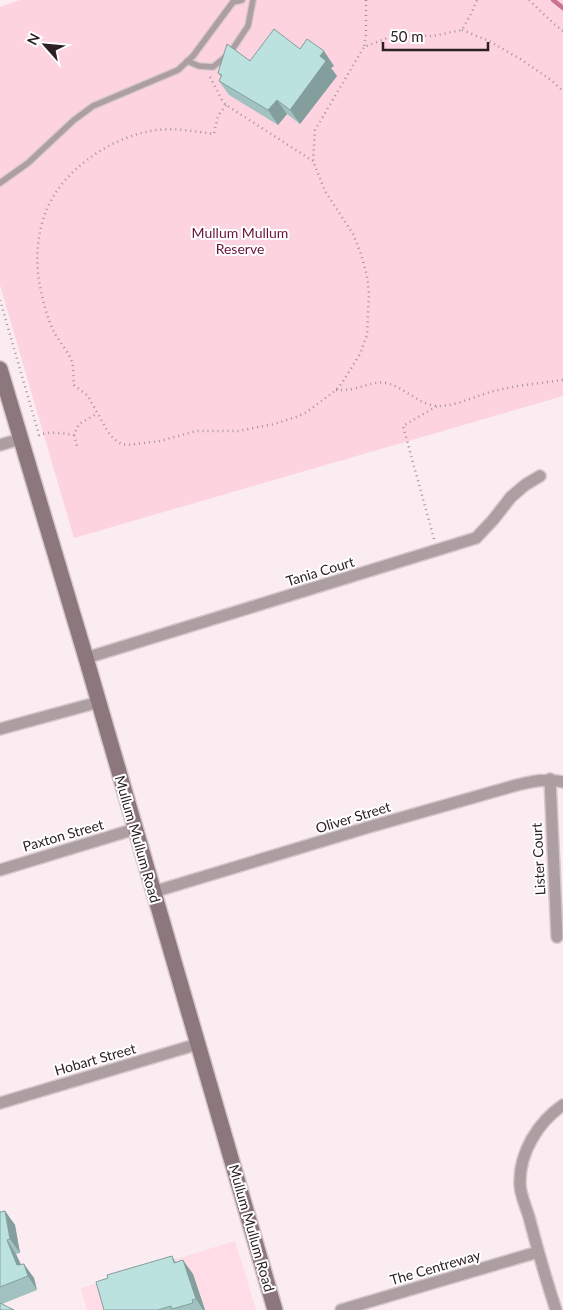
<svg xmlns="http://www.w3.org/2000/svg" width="563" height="1310" font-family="Lato,sans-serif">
  <rect width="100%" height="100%" fill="#faecf0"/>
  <!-- built -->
  <path fill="#ffdce6" d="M 235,1241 L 256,1310 L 87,1310 L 81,1288 Z"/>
  <!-- green -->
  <path fill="#fcd3df" d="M 20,0 L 563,0 L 563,396 L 74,538 L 0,285 L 0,7 Z"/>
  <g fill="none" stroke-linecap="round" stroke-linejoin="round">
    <!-- stream -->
    <path stroke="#cc7190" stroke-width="4.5" d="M 553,0 L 563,8"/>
    <!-- lane casing -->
    <g stroke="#d5c7cb" stroke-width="8">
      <path id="lane" d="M 187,61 L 199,66 L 213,67 L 230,53 L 248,26 L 253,0
        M 0,183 L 28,163 L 74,120 L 93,106 L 178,70 L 193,56 L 233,2 L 242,0"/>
    </g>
    <!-- street casing -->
    <g stroke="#d5c7cb" stroke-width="14">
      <path id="street" d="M 0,445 L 20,439
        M 86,658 L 476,538 L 493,520 L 511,497 L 525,485 L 540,476
        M 0,729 L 99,702
        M 550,779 L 557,937
        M 0,870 L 135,829
        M 153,892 L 369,827 L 517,785 C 534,781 546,778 563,782
        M 0,1103 L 198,1044
        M 341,1310 L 538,1252
        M 556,1310 C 546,1279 537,1248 529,1217 C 526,1207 520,1194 520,1184 C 519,1153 538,1122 563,1105"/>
    </g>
    <!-- secondary casing -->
    <g stroke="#d5c7cb" stroke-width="18">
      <path id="secondary" d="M 0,369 L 86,658 L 275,1310"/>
    </g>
    <!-- path -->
    <path stroke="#a39599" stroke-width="2.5" stroke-dasharray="1 4" stroke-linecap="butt" d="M 366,0 L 366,35 L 364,47 L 390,37 L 406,35 L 433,36 L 462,30 L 472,12 L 477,0
      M 529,0 L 554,24 L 563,31
      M 462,30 L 489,41 L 522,60 L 551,80 L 563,91
      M 210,77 L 223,102 L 226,105 L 313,161
      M 226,105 L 218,116 L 214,134 C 193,131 171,127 150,131 C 108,139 62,171 46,211 C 37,234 35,263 40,286 C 43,301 47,317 53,330 C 58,340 66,349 71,359 C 74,366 73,377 74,385 L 88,396 L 108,432 L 114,439 L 121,444 L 127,445 L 160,441 L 196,431 L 238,431 L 274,424 L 296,417 L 307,412 L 336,390 L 342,383 L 360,354 L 367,335 L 369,293 L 367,276 L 361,254 L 353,234 L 325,191 L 313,161 L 315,130 L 364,47
      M 0,300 L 39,435 C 49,431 63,433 74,435 L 79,424 L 98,413
      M 336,390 C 343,390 349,390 356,388 C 366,386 375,381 386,383 C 405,387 418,405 438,406 C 459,406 478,394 498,390 C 519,385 542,383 563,380
      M 74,435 L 77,446
      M 434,539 L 403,426 L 437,406"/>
    <!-- lane -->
    <use href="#lane" stroke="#ad9ea2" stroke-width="5.5"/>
    <!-- street -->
    <use href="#street" stroke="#ad9ea2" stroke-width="11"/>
    <!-- secondary -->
    <use href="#secondary" stroke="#8c777d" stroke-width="15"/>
  </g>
  <!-- wall -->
  <path fill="#a1c2c0" d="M 300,49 L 334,66 L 331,68 L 337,76 L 300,124 L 287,114 L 278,125 L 229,95 L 219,81 L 221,77 L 218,73 Z
    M 5,1211 L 15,1225 L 20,1253 L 16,1254 L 21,1264 L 34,1278 L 37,1290 L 2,1304 L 0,1310 L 0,1212 Z
    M 172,1256 L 176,1262 L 193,1274 L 205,1310 L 104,1310 L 108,1278 Z"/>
  <!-- shaded-wall -->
  <path fill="#839e9c" d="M 324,51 L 334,66 L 331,68 L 337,76 L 300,124 L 290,110 L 320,56 Z
    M 277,100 L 287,114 L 278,125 L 268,110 Z
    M 5,1211 L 15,1225 L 20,1253 L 10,1239 Z
    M 7,1240 L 16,1254 L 26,1277 L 17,1265 Z
    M 183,1260 L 193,1274 L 205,1310 L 203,1310 L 196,1299 Z
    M 24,1264 L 34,1278 L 37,1290 L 28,1276 Z"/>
  <!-- building -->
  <path fill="#bbe2df" stroke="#839e9c" d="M 274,29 L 300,49 L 307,39 L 324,51 L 320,56 L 326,61 L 290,110 L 277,100 L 268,110 L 219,81 L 222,75 L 218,73 L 227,44 L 250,61 Z
    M 5,1211 L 10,1239 L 7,1240 L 17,1265 L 24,1264 L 28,1276 L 0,1287 L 0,1212 Z
    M 172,1256 L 174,1263 L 183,1260 L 196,1299 L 192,1300 L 193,1303 L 172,1309 L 171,1306 L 158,1310 L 104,1310 L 96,1282 L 108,1278 L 107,1275 Z
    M 0,1303 L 14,1310 L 0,1310 Z"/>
  <g text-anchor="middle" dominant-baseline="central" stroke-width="4" stroke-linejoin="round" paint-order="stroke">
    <!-- park labels -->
    <g font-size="14" fill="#671438" stroke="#fff">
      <text x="240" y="232">Mullum Mullum<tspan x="240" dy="16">Reserve</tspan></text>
    </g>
    <!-- street labels -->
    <g font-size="14" fill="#2d2024" stroke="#fff">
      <text transform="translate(320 571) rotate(-17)">Tania Court</text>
      <text transform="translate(353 817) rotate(-17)">Oliver Street</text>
      <text transform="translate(63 835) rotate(-16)">Paxton Street</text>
      <text transform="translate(138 839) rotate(74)">Mullum Mullum Road</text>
      <text transform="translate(538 859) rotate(-93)">Lister Court</text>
      <text transform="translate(95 1059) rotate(-16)">Hobart Street</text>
      <text transform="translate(252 1228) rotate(74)">Mullum Mullum Road</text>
      <text transform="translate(435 1267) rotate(-16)">The Centreway</text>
    </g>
  </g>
  <!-- north arrow -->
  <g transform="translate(45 45) rotate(297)" stroke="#ffffff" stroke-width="4" paint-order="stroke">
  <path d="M0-4L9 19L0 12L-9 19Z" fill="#2d2024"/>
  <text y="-8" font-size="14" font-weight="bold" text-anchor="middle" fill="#2d2024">N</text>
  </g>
  <!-- scale -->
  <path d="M383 42v8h105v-8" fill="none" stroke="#2d2024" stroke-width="2.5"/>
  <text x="390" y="42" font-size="15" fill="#2d2024" stroke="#ffffff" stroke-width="4" paint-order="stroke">50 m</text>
</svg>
